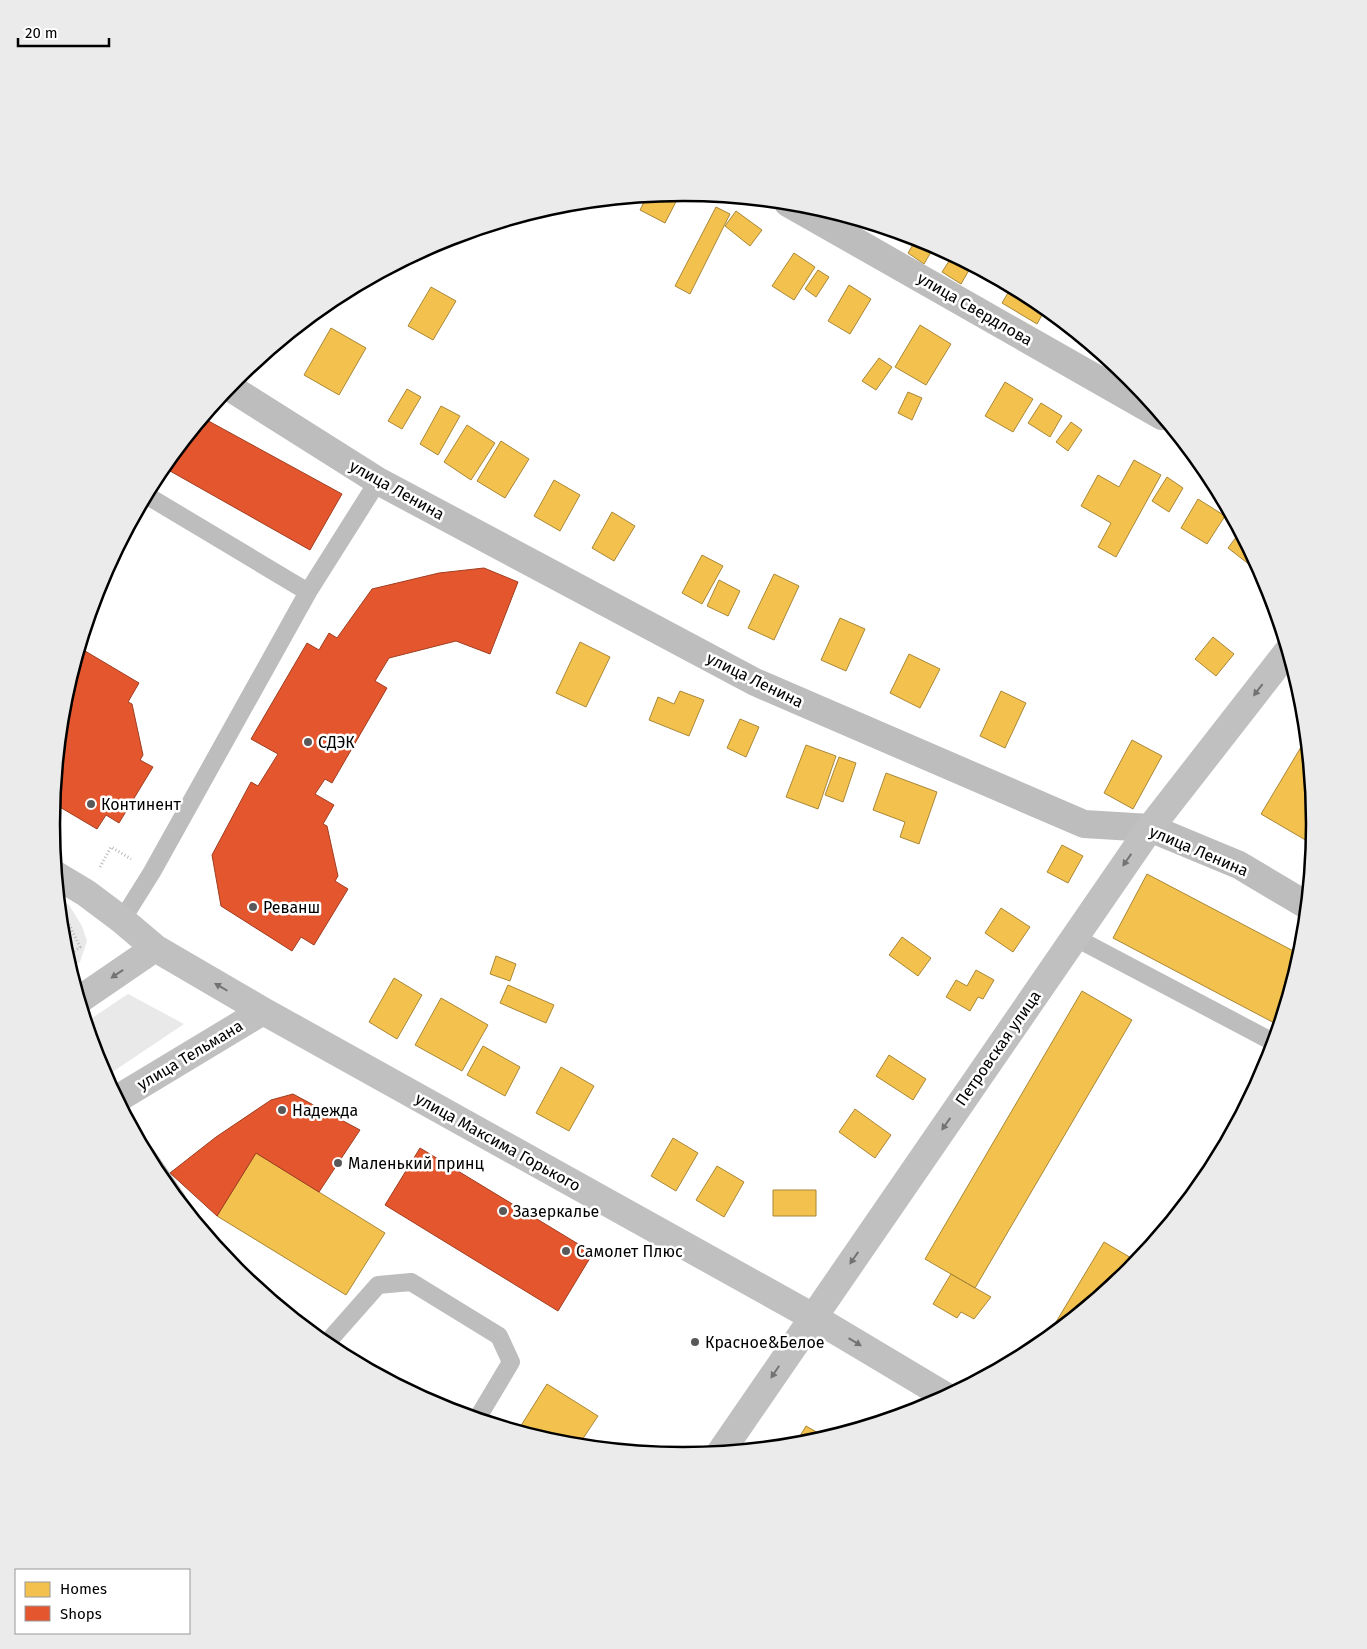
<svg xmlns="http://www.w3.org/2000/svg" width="1367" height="1649" font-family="'Fira Sans',sans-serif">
  <rect width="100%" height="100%" fill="#fff"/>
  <!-- green -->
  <path fill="#e9e9e9" d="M 59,899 L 69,905 L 82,926 L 87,941 L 80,962 L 70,969 L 63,948 Z
    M 128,994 L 184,1024 L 105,1077 L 99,1066 L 86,1022 Z"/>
  <!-- homes -->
  <path fill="#f2c14e" stroke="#a98737" d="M 681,192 L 665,223 L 640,210 L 647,196 Z
    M 716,207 L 730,214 L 690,294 L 675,286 Z
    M 736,211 L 762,230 L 750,246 L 725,226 Z
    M 917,238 L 935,245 L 924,264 L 908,253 Z
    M 794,253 L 815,267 L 794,300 L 772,286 Z
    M 953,255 L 972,265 L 961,284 L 942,272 Z
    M 818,270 L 829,277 L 816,297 L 805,289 Z
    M 849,285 L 871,299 L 850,334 L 828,321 Z
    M 1012,286 L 1035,299 L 1046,308 L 1037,324 L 1002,303 Z
    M 431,287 L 456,301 L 433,340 L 408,326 Z
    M 920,325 L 951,344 L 926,385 L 895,367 Z
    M 331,328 L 366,348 L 339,395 L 304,375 Z
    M 1075,331 L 1097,350 L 1072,336 Z
    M 879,358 L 892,367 L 876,390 L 862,381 Z
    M 1005,382 L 1033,399 L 1013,432 L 985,416 Z
    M 407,389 L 421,397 L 402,429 L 388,421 Z
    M 908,392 L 922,398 L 912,420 L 898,413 Z
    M 1041,403 L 1062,416 L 1050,437 L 1028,423 Z
    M 441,406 L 460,416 L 438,455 L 420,444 Z
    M 1071,422 L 1082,430 L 1068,451 L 1056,442 Z
    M 467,425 L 495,443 L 471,480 L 444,462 Z
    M 501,441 L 529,459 L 505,498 L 477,481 Z
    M 1134,460 L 1161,475 L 1116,557 L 1098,547 L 1111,523 L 1081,506 L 1098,475 L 1119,487 Z
    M 1167,477 L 1183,488 L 1169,512 L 1152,501 Z
    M 554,480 L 580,495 L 560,531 L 534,516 Z
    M 1198,499 L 1225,516 L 1207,544 L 1181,528 Z
    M 612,512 L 635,526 L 614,561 L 592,548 Z
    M 1240,532 L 1255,558 L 1250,565 L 1228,548 Z
    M 702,555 L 723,566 L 702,604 L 682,593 Z
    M 774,574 L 799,586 L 774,640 L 748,628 Z
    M 719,580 L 740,591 L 728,616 L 707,606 Z
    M 840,618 L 865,629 L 846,671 L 821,660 Z
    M 1213,637 L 1234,654 L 1216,676 L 1195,659 Z
    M 580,642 L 610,657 L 586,707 L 556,693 Z
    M 909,654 L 940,669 L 920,708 L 890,693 Z
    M 680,691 L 704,700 L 689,736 L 649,720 L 658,697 L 674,704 Z
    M 1001,691 L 1026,703 L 1005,748 L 980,736 Z
    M 740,719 L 759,727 L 746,757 L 727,748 Z
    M 1307,737 L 1316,825 L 1314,845 L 1261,814 Z
    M 1132,740 L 1162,756 L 1133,809 L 1104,793 Z
    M 806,745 L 836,756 L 818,809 L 786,797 Z
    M 839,757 L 856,763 L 843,802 L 825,795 Z
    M 886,773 L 937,792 L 919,844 L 900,837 L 905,822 L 873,810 Z
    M 1062,845 L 1083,856 L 1068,883 L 1047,872 Z
    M 1147,874 L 1301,955 L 1280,1026 L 1113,938 Z
    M 1001,908 L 1030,927 L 1013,952 L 985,933 Z
    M 902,937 L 931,958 L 918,976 L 889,955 Z
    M 496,956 L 516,964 L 510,981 L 490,974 Z
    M 976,970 L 994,980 L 983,999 L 978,997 L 970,1011 L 946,997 L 956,980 L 967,986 Z
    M 394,978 L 422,995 L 397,1039 L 369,1022 Z
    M 508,985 L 554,1005 L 546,1023 L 500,1003 Z
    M 1082,991 L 1132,1020 L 975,1288 L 925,1259 Z
    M 441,998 L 488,1025 L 462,1071 L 415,1045 Z
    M 483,1046 L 520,1067 L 505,1096 L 467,1075 Z
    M 889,1055 L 926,1079 L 913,1100 L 876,1076 Z
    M 561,1067 L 594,1086 L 569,1131 L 536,1113 Z
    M 855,1109 L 891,1135 L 875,1158 L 839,1132 Z
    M 673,1138 L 698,1153 L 676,1191 L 651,1176 Z
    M 256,1153 L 385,1233 L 346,1295 L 217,1216 Z
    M 717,1166 L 744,1182 L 724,1217 L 696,1200 Z
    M 773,1190 L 816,1190 L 816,1216 L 773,1216 Z
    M 1104,1242 L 1138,1262 L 1130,1272 L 1044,1342 Z
    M 951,1274 L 991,1297 L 974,1319 L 961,1312 L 957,1318 L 933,1304 Z
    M 547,1384 L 598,1416 L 578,1446 L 560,1445 L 517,1432 Z
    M 806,1426 L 827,1438 L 807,1445 L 794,1446 Z"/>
  <!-- shops -->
  <path fill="#e4572e" stroke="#a03d20" d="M 203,418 L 342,494 L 310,550 L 163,467 Z
    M 484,568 L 518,582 L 490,654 L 456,641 L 389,658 L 375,681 L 387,688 L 332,783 L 325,779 L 315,794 L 334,805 L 323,824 L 327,826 L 338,876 L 335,881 L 348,889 L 314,945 L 301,937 L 292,951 L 221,906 L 212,855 L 251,782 L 258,786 L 278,754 L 251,739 L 307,643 L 319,650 L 329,633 L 337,638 L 372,589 L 439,573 Z
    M 80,648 L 139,683 L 128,702 L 132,704 L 143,755 L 140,760 L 153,767 L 119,823 L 106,815 L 97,829 L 53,803 L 63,701 Z
    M 293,1094 L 360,1130 L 319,1192 L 256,1153 L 217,1216 L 170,1173 L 216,1137 L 271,1100 Z
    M 420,1148 L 593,1253 L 558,1311 L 385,1205 Z"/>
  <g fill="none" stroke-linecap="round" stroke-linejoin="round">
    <!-- path -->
    <path stroke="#b8b8b8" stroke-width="3" stroke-dasharray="1 2.5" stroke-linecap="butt" d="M 100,867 L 111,847 L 131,859
      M 66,918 L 80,947 L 66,957"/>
    <!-- service -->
    <path stroke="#bdbdbd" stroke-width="18" d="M 146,495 L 308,592
      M 122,920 L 152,872 L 308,592 L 378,481
      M 1074,937 L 1275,1043
      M 146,1154 L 177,1199
      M 325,1345 L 378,1285 L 411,1282 L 499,1336 L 511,1362 L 477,1419"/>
    <!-- minor -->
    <path stroke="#bdbdbd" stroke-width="28" d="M 788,203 L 1162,416
      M 229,387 L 378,481 L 755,682 L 1084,824 L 1150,828 L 1239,865 L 1308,906"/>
    <!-- secondary -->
    <path stroke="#c0c0c0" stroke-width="28" d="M 56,875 L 86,893 L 122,920 L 155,948 L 263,1011 L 813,1317 L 947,1397
      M 79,1000 L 155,948
      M 117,1099 L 263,1011
      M 720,1453 L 1150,828 L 1288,651"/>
  </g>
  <!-- one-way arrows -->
  <defs><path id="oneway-solid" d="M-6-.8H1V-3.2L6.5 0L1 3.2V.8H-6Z" transform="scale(1.25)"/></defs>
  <g fill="#737373">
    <use href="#oneway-solid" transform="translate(1258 690) rotate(128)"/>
    <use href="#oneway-solid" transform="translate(1127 860) rotate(125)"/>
    <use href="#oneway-solid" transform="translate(117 974) rotate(146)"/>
    <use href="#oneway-solid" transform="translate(221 987) rotate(-150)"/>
    <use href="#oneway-solid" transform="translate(946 1124) rotate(125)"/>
    <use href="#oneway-solid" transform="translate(854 1258) rotate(125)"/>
    <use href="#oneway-solid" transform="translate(855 1342) rotate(31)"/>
    <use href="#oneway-solid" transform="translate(775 1372) rotate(124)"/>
  </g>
  <!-- markers -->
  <g fill="#595959" stroke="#fff" stroke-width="2">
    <circle cx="308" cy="742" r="5"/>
    <circle cx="91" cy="804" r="5"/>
    <circle cx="253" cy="907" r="5"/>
    <circle cx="282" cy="1110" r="5"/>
    <circle cx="338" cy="1163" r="5"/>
    <circle cx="503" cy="1211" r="5"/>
    <circle cx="566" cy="1251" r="5"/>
    <circle cx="695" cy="1342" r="5"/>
  </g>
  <g text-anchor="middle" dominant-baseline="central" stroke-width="5" stroke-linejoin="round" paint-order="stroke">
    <!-- street labels -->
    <g font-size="16" fill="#000" stroke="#fff">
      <text transform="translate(975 309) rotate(30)">улица Свердлова</text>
      <text transform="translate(397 490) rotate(29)">улица Ленина</text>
      <text transform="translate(755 680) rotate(26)">улица Ленина</text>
      <text transform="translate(1199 851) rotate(23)">улица Ленина</text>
      <text transform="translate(998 1048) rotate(-55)">Петровская улица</text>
      <text transform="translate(190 1055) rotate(-31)">улица Тельмана</text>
      <text transform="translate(498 1142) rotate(29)">улица Максима Горького</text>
    </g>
    <!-- poi labels -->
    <g font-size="16" fill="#000" stroke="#fff" text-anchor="start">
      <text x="318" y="742">СДЭК</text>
      <text x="101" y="804">Континент</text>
      <text x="263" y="907">Реванш</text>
      <text x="292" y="1110">Надежда</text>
      <text x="348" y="1163">Маленький принц</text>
      <text x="513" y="1211">Зазеркалье</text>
      <text x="576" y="1251">Самолет Плюс</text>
      <text x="705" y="1342">Красное&amp;Белое</text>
    </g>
  </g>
  <!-- crop -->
  <path d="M0 0H1367V1649H0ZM60 824a623 623 0 1 1 1246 0a623 623 0 1 1-1246 0Z" fill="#ebebeb" fill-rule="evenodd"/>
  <path fill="none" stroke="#000" stroke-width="2.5" d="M60 824a623 623 0 1 1 1246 0a623 623 0 1 1-1246 0Z"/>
  <!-- legend -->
  <rect x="15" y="1569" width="175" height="65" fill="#ffffff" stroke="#999999"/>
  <rect x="25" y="1582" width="25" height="15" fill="#f2c14e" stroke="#999999"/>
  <text x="60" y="1594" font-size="15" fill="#000000">Homes</text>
  <rect x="25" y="1606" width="25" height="15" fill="#e4572e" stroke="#999999"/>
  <text x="60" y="1619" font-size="15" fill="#000000">Shops</text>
  <!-- scale -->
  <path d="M18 38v8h91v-8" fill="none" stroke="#000000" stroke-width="2.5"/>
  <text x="25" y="38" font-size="15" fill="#000000" stroke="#ffffff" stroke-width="4" paint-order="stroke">20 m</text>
</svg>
